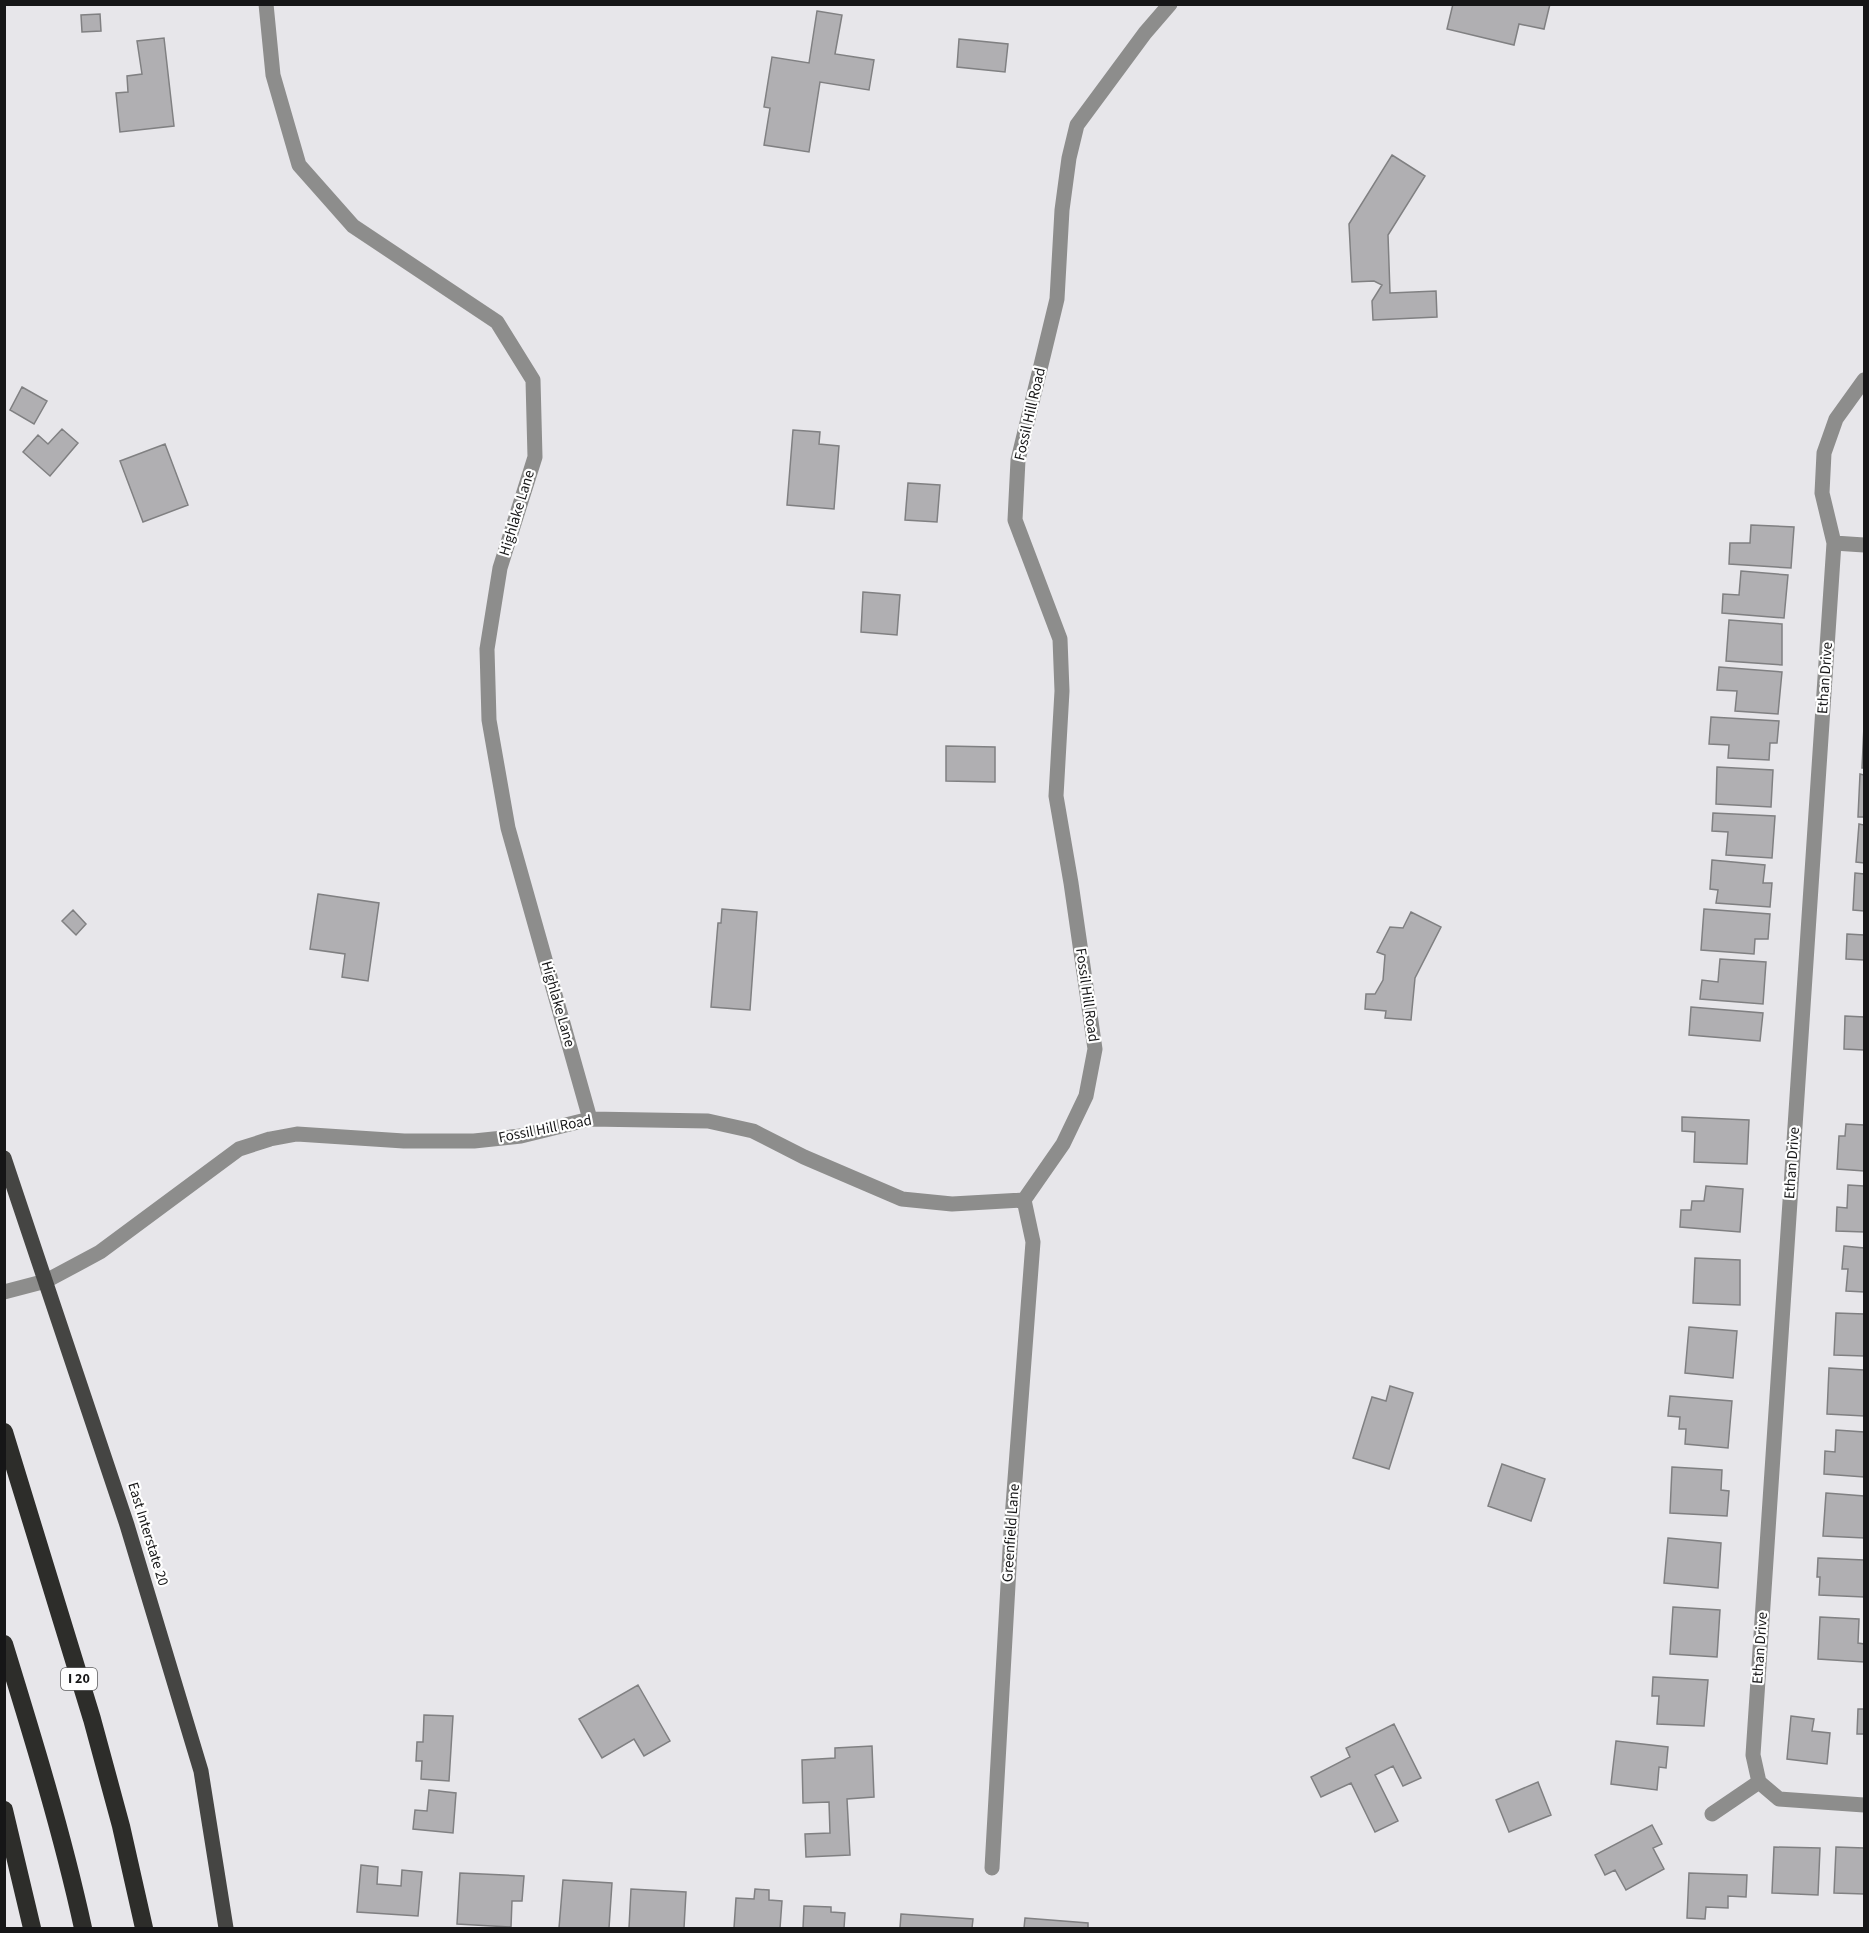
<svg xmlns="http://www.w3.org/2000/svg" width="1869" height="1933" font-family="'Source Sans 3',sans-serif">
  <rect width="100%" height="100%" fill="#e7e6ea"/>
  <!-- building -->
  <path fill="#b0afb2" stroke="#808082" stroke-width="1.5" d="M 1453,4 L 1550,4 L 1544,29 L 1519,24 L 1514,45 L 1447,29 Z
    M 817,11 L 842,15 L 835,54 L 874,60 L 869,90 L 820,82 L 809,152 L 764,145 L 770,108 L 764,107 L 772,57 L 809,63 Z
    M 100,14 L 101,31 L 82,32 L 81,15 Z
    M 164,38 L 174,126 L 120,132 L 116,93 L 128,92 L 127,76 L 142,74 L 137,41 Z
    M 959,39 L 1008,44 L 1005,72 L 957,67 Z
    M 1392,155 L 1425,176 L 1388,235 L 1390,293 L 1436,291 L 1437,317 L 1373,320 L 1372,301 L 1382,285 L 1374,281 L 1352,282 L 1349,224 Z
    M 22,387 L 47,401 L 34,424 L 10,410 Z
    M 62,429 L 78,443 L 50,476 L 23,452 L 38,435 L 48,444 Z
    M 793,430 L 820,432 L 819,444 L 839,446 L 834,509 L 787,505 Z
    M 165,444 L 188,505 L 143,522 L 120,461 Z
    M 908,483 L 940,485 L 937,522 L 905,520 Z
    M 1751,525 L 1794,527 L 1791,568 L 1729,564 L 1730,543 L 1750,543 Z
    M 1741,571 L 1788,575 L 1784,618 L 1722,613 L 1723,594 L 1739,595 Z
    M 863,592 L 900,595 L 897,635 L 861,632 Z
    M 1729,620 L 1782,624 L 1782,665 L 1726,661 Z
    M 1719,667 L 1782,672 L 1778,714 L 1735,711 L 1737,691 L 1717,690 Z
    M 1711,717 L 1779,721 L 1777,743 L 1770,743 L 1769,760 L 1728,758 L 1729,745 L 1709,744 Z
    M 1864,726 L 1864,768 L 1862,768 Z
    M 946,746 L 995,747 L 995,782 L 946,781 Z
    M 1717,767 L 1773,770 L 1771,807 L 1716,804 Z
    M 1860,774 L 1864,775 L 1864,817 L 1858,817 Z
    M 1713,813 L 1775,816 L 1772,858 L 1726,855 L 1728,832 L 1712,831 Z
    M 1859,824 L 1864,825 L 1864,863 L 1856,862 Z
    M 1712,860 L 1765,865 L 1763,883 L 1772,883 L 1770,907 L 1716,903 L 1718,890 L 1710,889 Z
    M 1855,873 L 1864,874 L 1864,911 L 1853,910 Z
    M 318,894 L 379,903 L 368,981 L 342,977 L 345,954 L 310,949 Z
    M 722,909 L 757,912 L 750,1010 L 711,1007 L 718,923 L 721,923 Z
    M 1704,909 L 1770,914 L 1768,939 L 1755,939 L 1754,954 L 1701,950 Z
    M 73,910 L 86,924 L 76,935 L 62,921 Z
    M 1411,912 L 1441,927 L 1415,978 L 1411,1020 L 1385,1018 L 1386,1011 L 1365,1009 L 1366,994 L 1375,994 L 1383,980 L 1385,955 L 1377,952 L 1390,927 L 1403,928 Z
    M 1847,934 L 1864,935 L 1864,960 L 1846,959 Z
    M 1720,959 L 1766,962 L 1763,1004 L 1700,999 L 1702,980 L 1718,982 Z
    M 1691,1007 L 1763,1013 L 1760,1041 L 1689,1035 Z
    M 1845,1016 L 1864,1017 L 1864,1050 L 1844,1049 Z
    M 1682,1117 L 1749,1120 L 1747,1164 L 1694,1162 L 1695,1132 L 1682,1131 Z
    M 1846,1124 L 1864,1125 L 1864,1171 L 1837,1169 L 1839,1136 L 1845,1136 Z
    M 1848,1185 L 1864,1186 L 1864,1232 L 1836,1231 L 1837,1207 L 1847,1208 Z
    M 1706,1186 L 1743,1189 L 1740,1232 L 1680,1227 L 1681,1210 L 1691,1210 L 1692,1201 L 1704,1201 Z
    M 1844,1246 L 1864,1248 L 1864,1292 L 1846,1291 L 1848,1269 L 1842,1269 Z
    M 1695,1258 L 1740,1260 L 1740,1305 L 1693,1303 Z
    M 1836,1313 L 1864,1314 L 1864,1356 L 1834,1355 Z
    M 1689,1327 L 1737,1331 L 1733,1378 L 1685,1373 Z
    M 1829,1368 L 1864,1370 L 1864,1416 L 1827,1414 Z
    M 1390,1386 L 1413,1393 L 1389,1469 L 1353,1458 L 1372,1397 L 1386,1401 Z
    M 1670,1396 L 1732,1401 L 1728,1448 L 1685,1444 L 1686,1429 L 1679,1429 L 1680,1417 L 1668,1416 Z
    M 1836,1430 L 1864,1432 L 1864,1477 L 1824,1474 L 1825,1451 L 1835,1452 Z
    M 1502,1464 L 1545,1479 L 1531,1521 L 1488,1506 Z
    M 1672,1467 L 1722,1470 L 1721,1490 L 1729,1491 L 1727,1516 L 1670,1513 Z
    M 1826,1493 L 1864,1496 L 1864,1538 L 1823,1536 Z
    M 1668,1538 L 1721,1543 L 1718,1588 L 1664,1583 Z
    M 1818,1558 L 1864,1560 L 1864,1597 L 1819,1595 L 1820,1577 L 1817,1577 Z
    M 1673,1607 L 1720,1610 L 1717,1657 L 1670,1654 Z
    M 1820,1617 L 1859,1619 L 1858,1643 L 1864,1644 L 1864,1662 L 1818,1659 Z
    M 1653,1677 L 1708,1680 L 1704,1726 L 1657,1724 L 1659,1696 L 1652,1696 Z
    M 638,1685 L 670,1741 L 644,1756 L 634,1739 L 602,1758 L 579,1719 Z
    M 1858,1709 L 1864,1709 L 1864,1747 L 1864,1734 L 1857,1734 Z
    M 424,1715 L 453,1716 L 449,1781 L 421,1779 L 422,1761 L 416,1761 L 417,1742 L 423,1742 Z
    M 1791,1716 L 1814,1719 L 1812,1731 L 1830,1733 L 1827,1764 L 1787,1759 Z
    M 1394,1724 L 1421,1778 L 1403,1786 L 1393,1766 L 1375,1775 L 1398,1821 L 1375,1832 L 1351,1783 L 1321,1797 L 1311,1777 L 1350,1757 L 1346,1748 Z
    M 1616,1741 L 1668,1747 L 1666,1768 L 1659,1767 L 1657,1790 L 1611,1784 Z
    M 872,1746 L 874,1797 L 847,1799 L 850,1855 L 806,1857 L 805,1834 L 830,1833 L 829,1802 L 803,1803 L 802,1760 L 835,1758 L 835,1748 Z
    M 1538,1782 L 1551,1815 L 1509,1832 L 1496,1800 Z
    M 429,1790 L 456,1793 L 453,1833 L 413,1829 L 415,1810 L 427,1811 Z
    M 1652,1825 L 1662,1844 L 1653,1848 L 1664,1869 L 1626,1890 L 1615,1870 L 1605,1875 L 1595,1855 Z
    M 1774,1847 L 1820,1848 L 1818,1895 L 1772,1893 Z
    M 1836,1847 L 1864,1848 L 1864,1894 L 1834,1893 Z
    M 361,1865 L 378,1867 L 377,1884 L 401,1886 L 402,1870 L 422,1872 L 418,1916 L 357,1912 Z
    M 460,1873 L 524,1876 L 522,1901 L 512,1901 L 511,1927 L 457,1924 Z
    M 1689,1873 L 1747,1875 L 1746,1897 L 1728,1896 L 1728,1908 L 1706,1907 L 1705,1919 L 1687,1918 Z
    M 563,1880 L 612,1883 L 609,1928 L 559,1928 Z
    M 631,1889 L 686,1892 L 684,1928 L 629,1928 Z
    M 755,1889 L 769,1890 L 769,1900 L 782,1901 L 780,1928 L 734,1928 L 736,1898 L 754,1899 Z
    M 804,1906 L 831,1907 L 831,1912 L 845,1913 L 844,1928 L 803,1928 Z
    M 901,1914 L 973,1919 L 972,1928 L 900,1928 Z
    M 1025,1918 L 1088,1923 L 1088,1928 L 1024,1928 Z"/>
  <g fill="none" stroke-linecap="round" stroke-linejoin="round">
    <!-- minor -->
    <path stroke="#8d8d8c" stroke-width="15" d="M 266,4 L 273,75 L 299,165 L 353,226 L 497,322 L 533,380 L 535,457 L 500,568 L 487,649 L 489,720 L 508,828 L 590,1119
      M 1834,543 L 1864,545
      M 1024,1200 L 1063,1144 L 1086,1096 L 1095,1049 L 1071,883 L 1056,796 L 1062,691 L 1060,639 L 1015,520 L 1018,460 L 1057,299 L 1062,210 L 1069,158 L 1077,125 L 1145,33 L 1170,4
      M 4,1292 L 46,1281 L 100,1252 L 239,1149 L 270,1139 L 297,1134 L 404,1141 L 474,1141 L 521,1136 L 590,1119 L 708,1121 L 753,1131 L 804,1157 L 902,1199 L 952,1204 L 1024,1200
      M 1759,1782 L 1753,1755 L 1834,543 L 1822,493 L 1824,453 L 1836,419 L 1864,380
      M 1759,1782 L 1779,1799 L 1864,1805
      M 1712,1814 L 1759,1782
      M 992,1868 L 1011,1532 L 1033,1242 L 1024,1200"/>
    <!-- major -->
    <path stroke="#454543" stroke-width="15" d="M 4,1158 L 127,1525 L 201,1771 L 226,1928"/>
    <!-- highway -->
    <path stroke="#2d2d2a" stroke-width="18" d="M 4,1432 L 92,1719 L 121,1826 L 144,1928
      M 4,1644 C 33,1738 62,1832 83,1928
      M 4,1810 L 32,1928"/>
  </g>
  <g text-anchor="middle" dominant-baseline="central" stroke-width="4.5" stroke-linejoin="round" paint-order="stroke">
    <!-- shield labels -->
    <rect fill="#fff" stroke="#5c5c5d" stroke-width="1.5" x="61" y="1668" width="36" height="22" rx="4.5"/>
    <g font-size="14" font-weight="bold" fill="#161617">
      <text x="79" y="1679">I 20</text>
    </g>
    <!-- street labels -->
    <g font-size="15" fill="#161617" stroke="#fff">
      <text transform="translate(1030 414) rotate(-77)">Fossil Hill Road</text>
      <text transform="translate(517 513) rotate(-73)">Highlake Lane</text>
      <text transform="translate(1825 678) rotate(-86)">Ethan Drive</text>
      <text transform="translate(1087 995) rotate(82)">Fossil Hill Road</text>
      <text transform="translate(558 1004) rotate(74)">Highlake Lane</text>
      <text transform="translate(545 1129) rotate(-11)">Fossil Hill Road</text>
      <text transform="translate(1792 1163) rotate(-86)">Ethan Drive</text>
      <text transform="translate(1011 1533) rotate(-86)">Greenfield Lane</text>
      <text transform="translate(148 1534) rotate(73)">East Interstate 20</text>
      <text transform="translate(1760 1648) rotate(-86)">Ethan Drive</text>
    </g>
  </g>
  <!-- border -->
  <rect width="1869" height="1933" fill="none" stroke="#161617" stroke-width="12"/>
</svg>
